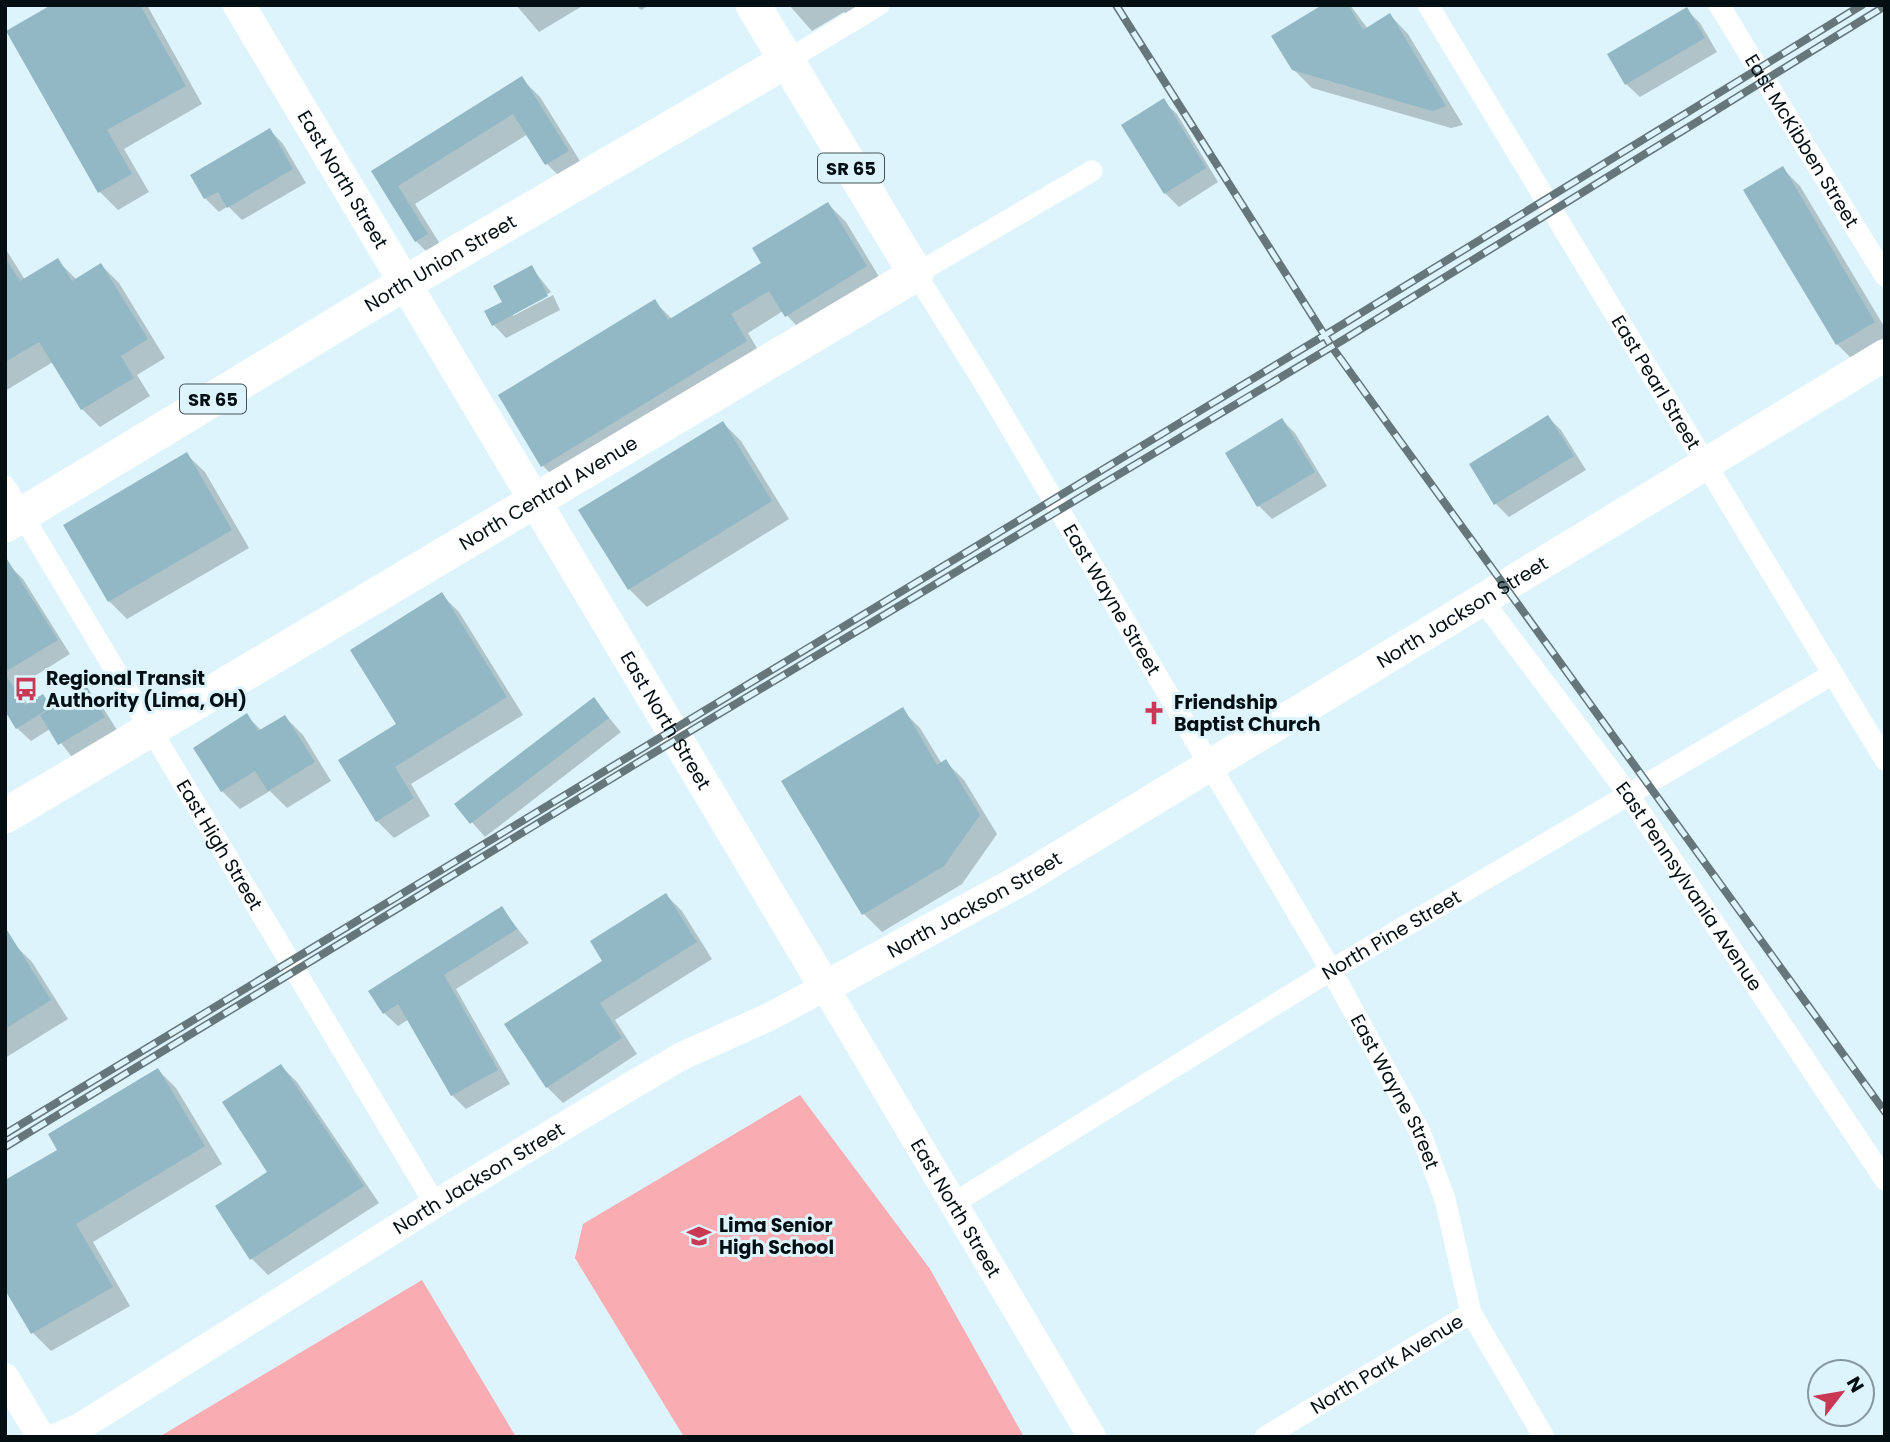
<svg xmlns="http://www.w3.org/2000/svg" width="1890" height="1442" font-family="Poppins,sans-serif">
  <rect width="100%" height="100%" fill="#ddf4fc"/>
  <!-- green -->
  <path fill="#f9acb2" d="M 800,1095 L 930,1269 L 1024,1437 L 684,1437 L 575,1258 L 583,1224 Z
    M 422,1280 L 516,1437 L 159,1437 Z"/>
  <!-- shadow -->
  <path fill="#0003" d="M 55,5 L 147,5 L 202,104 L 124,149 L 149,192 L 118,210 L 100,192 L 9,31 Z
    M 516,5 L 584,5 L 539,32 Z
    M 636,5 L 650,5 L 641,10 Z
    M 789,5 L 889,5 L 856,25 L 844,12 L 812,31 Z
    M 1326,5 L 1350,5 L 1368,29 L 1390,15 L 1408,34 L 1463,125 L 1451,128 L 1312,88 L 1293,69 Z
    M 1686,9 L 1700,23 L 1717,52 L 1640,97 L 1626,84 Z
    M 522,79 L 540,97 L 585,169 L 565,182 L 547,164 L 528,134 L 415,204 L 445,252 L 434,259 L 416,241 L 373,172 Z
    M 1163,101 L 1177,114 L 1218,182 L 1179,207 L 1165,193 L 1123,125 Z
    M 270,130 L 283,144 L 306,183 L 242,220 L 228,206 L 219,212 L 205,198 L 192,176 Z
    M 1782,168 L 1800,186 L 1885,328 L 1885,345 L 1855,362 L 1837,344 Z
    M 828,204 L 846,222 L 884,285 L 804,334 L 783,311 L 748,333 L 764,360 L 561,484 L 543,466 L 655,302 L 672,319 L 764,263 Z
    M 5,248 L 25,280 L 57,260 L 77,280 L 101,265 L 119,283 L 165,358 L 137,375 L 150,396 L 100,427 L 82,409 L 53,362 L 5,391 Z
    M 532,268 L 551,292 L 513,312 L 513,316 L 553,295 L 560,310 L 506,338 L 493,324 L 504,303 Z
    M 1548,417 L 1561,430 L 1586,470 L 1509,517 L 1496,504 Z
    M 1282,420 L 1295,433 L 1327,486 L 1272,519 L 1259,506 Z
    M 723,423 L 741,441 L 789,519 L 647,607 L 629,589 Z
    M 186,454 L 205,472 L 249,548 L 127,619 L 109,601 Z
    M 10,566 L 23,579 L 70,654 L 17,687 L 28,705 L 43,696 L 55,708 L 87,689 L 100,703 L 117,730 L 72,757 L 50,729 L 31,741 L 17,728 L 5,708 L 5,568 Z
    M 442,595 L 459,612 L 523,715 L 411,784 L 430,816 L 394,838 L 377,821 L 398,725 Z
    M 594,700 L 621,732 L 485,837 L 457,805 Z
    M 902,710 L 920,728 L 942,764 L 946,762 L 964,780 L 997,834 L 962,884 L 882,932 L 864,914 L 784,781 Z
    M 247,716 L 262,731 L 285,717 L 303,735 L 331,781 L 287,808 L 270,791 L 240,809 L 222,791 Z
    M 666,895 L 682,911 L 712,959 L 615,1020 L 637,1054 L 563,1103 L 547,1087 L 604,961 Z
    M 502,909 L 529,943 L 456,989 L 510,1084 L 466,1109 L 452,1095 L 409,1019 L 398,1026 L 384,1013 Z
    M 14,944 L 32,962 L 68,1019 L 5,1058 L 5,949 Z
    M 281,1066 L 297,1082 L 379,1203 L 268,1275 L 252,1259 L 270,1173 Z
    M 158,1070 L 176,1088 L 222,1164 L 93,1242 L 130,1306 L 51,1351 L 33,1333 L 5,1286 L 60,1151 Z"/>
  <!-- building -->
  <path fill="#92b8c5" d="M 51,5 L 140,5 L 186,86 L 107,130 L 132,174 L 98,193 L 6,31 Z
    M 1322,5 L 1348,5 L 1363,30 L 1390,13 L 1446,106 L 1432,111 L 1292,70 L 1271,36 Z
    M 1687,7 L 1705,38 L 1625,85 L 1607,54 Z
    M 522,76 L 569,151 L 545,165 L 513,114 L 398,186 L 428,234 L 415,242 L 371,171 Z
    M 1164,98 L 1206,168 L 1164,194 L 1121,125 Z
    M 270,128 L 293,169 L 227,208 L 218,192 L 204,199 L 190,175 Z
    M 1783,166 L 1875,322 L 1836,345 L 1743,190 Z
    M 828,202 L 867,266 L 785,317 L 769,291 L 731,314 L 747,341 L 541,467 L 498,395 L 655,299 L 668,320 L 761,263 L 752,248 Z
    M 5,257 L 20,281 L 58,258 L 72,281 L 101,263 L 148,339 L 121,356 L 134,378 L 81,410 L 39,342 L 5,362 Z
    M 532,265 L 548,296 L 492,326 L 484,311 L 502,302 L 493,286 Z
    M 1548,415 L 1574,456 L 1494,505 L 1469,464 Z
    M 1282,418 L 1315,472 L 1257,507 L 1225,453 Z
    M 723,421 L 772,501 L 628,590 L 578,510 Z
    M 187,452 L 232,530 L 108,602 L 63,525 Z
    M 5,556 L 58,640 L 5,672 Z
    M 442,592 L 507,697 L 395,767 L 414,798 L 376,822 L 338,760 L 396,724 L 350,650 Z
    M 5,674 L 25,705 L 43,694 L 51,707 L 16,729 L 5,711 Z
    M 87,687 L 105,717 L 58,745 L 40,715 Z
    M 594,697 L 609,718 L 470,824 L 454,804 Z
    M 903,707 L 937,765 L 946,759 L 980,815 L 944,866 L 862,915 L 781,781 Z
    M 247,713 L 258,731 L 285,715 L 315,762 L 268,791 L 255,771 L 221,792 L 193,748 Z
    M 666,893 L 697,942 L 600,1003 L 622,1038 L 546,1088 L 504,1024 L 602,961 L 590,941 Z
    M 502,906 L 517,929 L 444,975 L 498,1070 L 451,1096 L 398,1004 L 383,1014 L 368,991 Z
    M 5,927 L 51,1000 L 5,1029 Z
    M 281,1064 L 364,1186 L 250,1260 L 215,1206 L 267,1172 L 222,1102 Z
    M 158,1068 L 205,1146 L 76,1224 L 113,1287 L 31,1334 L 5,1290 L 5,1180 L 57,1150 L 48,1134 Z"/>
  <g fill="none" stroke-linecap="round" stroke-linejoin="round">
    <!-- minor -->
    <g stroke="#fff" stroke-width="21">
      <path id="s1" d="M 1428,5 L 1885,760"/>
      <path id="s2" d="M 1719,5 L 1885,276"/>
      <path d="M 786,61 L 879,5"/>
      <path id="s3" d="M 1092,171 L 916,274 L 989,391 L 1331,970 L 1420,1132 L 1445,1199 L 1471,1313 L 1544,1437"/>
      <path id="s4" d="M 5,486 L 435,1204"/>
      <path id="s5" d="M 1483,601 L 1629,795 L 1885,1180"/>
      <path id="s6" d="M 954,1203 L 1331,970 L 1833,674"/>
      <path id="s7" d="M 1265,1437 L 1471,1313"/>
    </g>
    <!-- tertiary -->
    <g stroke="#fff" stroke-width="28">
      <path d="M 5,1377 L 41,1437"/>
      <path id="s8" d="M 57,1437 L 80,1427 L 435,1204 L 624,1090 L 682,1056 L 769,1017 L 825,987 L 1092,1437"/>
    </g>
    <!-- secondary -->
    <path stroke="#fff" stroke-width="32" id="s9" d="M 239,5 L 825,987 L 1021,880 L 1885,355"/>
    <!-- primary -->
    <g stroke="#fff" stroke-width="35">
      <path id="s10" d="M 5,525 L 405,283 L 786,61"/>
      <path id="s11" d="M 5,816 L 916,274 L 753,5"/>
    </g>
    <!-- rail casing -->
    <g stroke="#66777c" stroke-width="8">
      <path id="rail" d="M 1116,5 L 1332,347 L 1885,1112
        M 5,1134 L 1335,329 L 1862,5
        M 5,1147 L 647,757 L 1343,340 L 1885,6"/>
    </g>
    <!-- rail -->
    <use href="#rail" stroke="#ddf4fc" stroke-width="5" stroke-dasharray="16" stroke-linecap="butt"/>
  </g>
  <!-- icons -->
  <defs>
    <g id="bus-bare" transform="scale(1.89)"><path d="M-5-6H5V4H4V6H2V4H-2V6H-4V4H-5ZM-3.5-4V0h7V-4ZM-3.5 1.2v1.5H-2V1.2ZM2 1.2v1.5H3.5V1.2Z" fill="#c93955" stroke="#ddf4fc" stroke-width="2.5" paint-order="stroke"/></g>
    <g id="church-bare" transform="scale(1.89)"><path d="M-1.2-6h2.4v3.5h3.3v2.4h-3.3V6h-2.4V-.1h-3.3v-2.4h3.3Z" fill="#c93955" stroke="#ddf4fc" stroke-width="2.5" paint-order="stroke"/></g>
    <g id="school-bare" transform="scale(1.89)"><path d="M0-5L7-2L0 1L-7-2ZM-4 1L0 2.5L4 1V4Q0 6-4 4Z" fill="#c93955" stroke="#ddf4fc" stroke-width="2.5" paint-order="stroke"/></g>
  </defs>
  <g fill-rule="evenodd">
    <use href="#bus-bare" x="26" y="689"/>
    <use href="#church-bare" x="1154" y="713"/>
    <use href="#school-bare" x="699" y="1236"/>
  </g>
  <g text-anchor="middle" dominant-baseline="central" stroke-width="6" stroke-linejoin="round" paint-order="stroke">
    <!-- shield labels -->
    <g fill="#ddf4fc" stroke="#445459" stroke-width="2">
      <rect x="818" y="153.5" width="66" height="29" rx="5"/>
      <rect x="180" y="384.5" width="66" height="29" rx="5"/>
    </g>
    <g font-size="18" font-weight="bold" fill="#030f13">
      <text x="851" y="168">SR 65</text>
      <text x="213" y="399">SR 65</text>
    </g>
    <!-- street labels -->
    <g font-size="19" fill="#030f13" stroke="#ddf4fc">
      <text stroke="none"><textPath href="#s2" startOffset="159">East McKibben Street</textPath></text>
      <text stroke="none"><textPath href="#s9" startOffset="203">East North Street</textPath></text>
      <text stroke="none"><textPath href="#s10" startOffset="508">North Union Street</textPath></text>
      <text stroke="none"><textPath href="#s1" startOffset="441">East Pearl Street</textPath></text>
      <text stroke="none"><textPath href="#s11" startOffset="632">North Central Avenue</textPath></text>
      <text stroke="none"><textPath href="#s3" startOffset="584">East Wayne Street</textPath></text>
      <text stroke="none"><textPath href="#s9" startOffset="1883">North Jackson Street</textPath></text>
      <text stroke="none"><textPath href="#s9" startOffset="833">East North Street</textPath></text>
      <text stroke="none"><textPath href="#s4" startOffset="418">East High Street</textPath></text>
      <text stroke="none"><textPath href="#s5" startOffset="352">East Pennsylvania Avenue</textPath></text>
      <text stroke="none"><textPath href="#s9" startOffset="1314">North Jackson Street</textPath></text>
      <text stroke="none"><textPath href="#s6" startOffset="513">North Pine Street</textPath></text>
      <text stroke="none"><textPath href="#s3" startOffset="1152">East Wayne Street</textPath></text>
      <text stroke="none"><textPath href="#s8" startOffset="495">North Jackson Street</textPath></text>
      <text stroke="none"><textPath href="#s8" startOffset="1148">East North Street</textPath></text>
      <text stroke="none"><textPath href="#s7" startOffset="142">North Park Avenue</textPath></text>
    </g>
    <!-- poi labels -->
    <g font-size="19" font-weight="bold" fill="#030f13" stroke="#ddf4fc" text-anchor="start">
      <text x="46" y="678">Regional Transit<tspan x="46" dy="22">Authority (Lima, OH)</tspan></text>
      <text x="1174" y="702">Friendship<tspan x="1174" dy="22">Baptist Church</tspan></text>
      <text x="719" y="1225">Lima Senior<tspan x="719" dy="22">High School</tspan></text>
    </g>
  </g>
  <!-- border -->
  <rect width="1890" height="1442" fill="none" stroke="#030f13" stroke-width="14"/>
  <!-- north arrow -->
  <g transform="translate(1841 1393) rotate(59)"><circle r="33" fill="#ddf4fc" stroke="#86989f" stroke-width="2"/>
  <path d="M0-5L12 26L0 18L-12 26Z" fill="#c93955"/>
  <text y="-10" font-size="19" font-weight="bold" text-anchor="middle" fill="#030f13">N</text>
  </g>
</svg>
